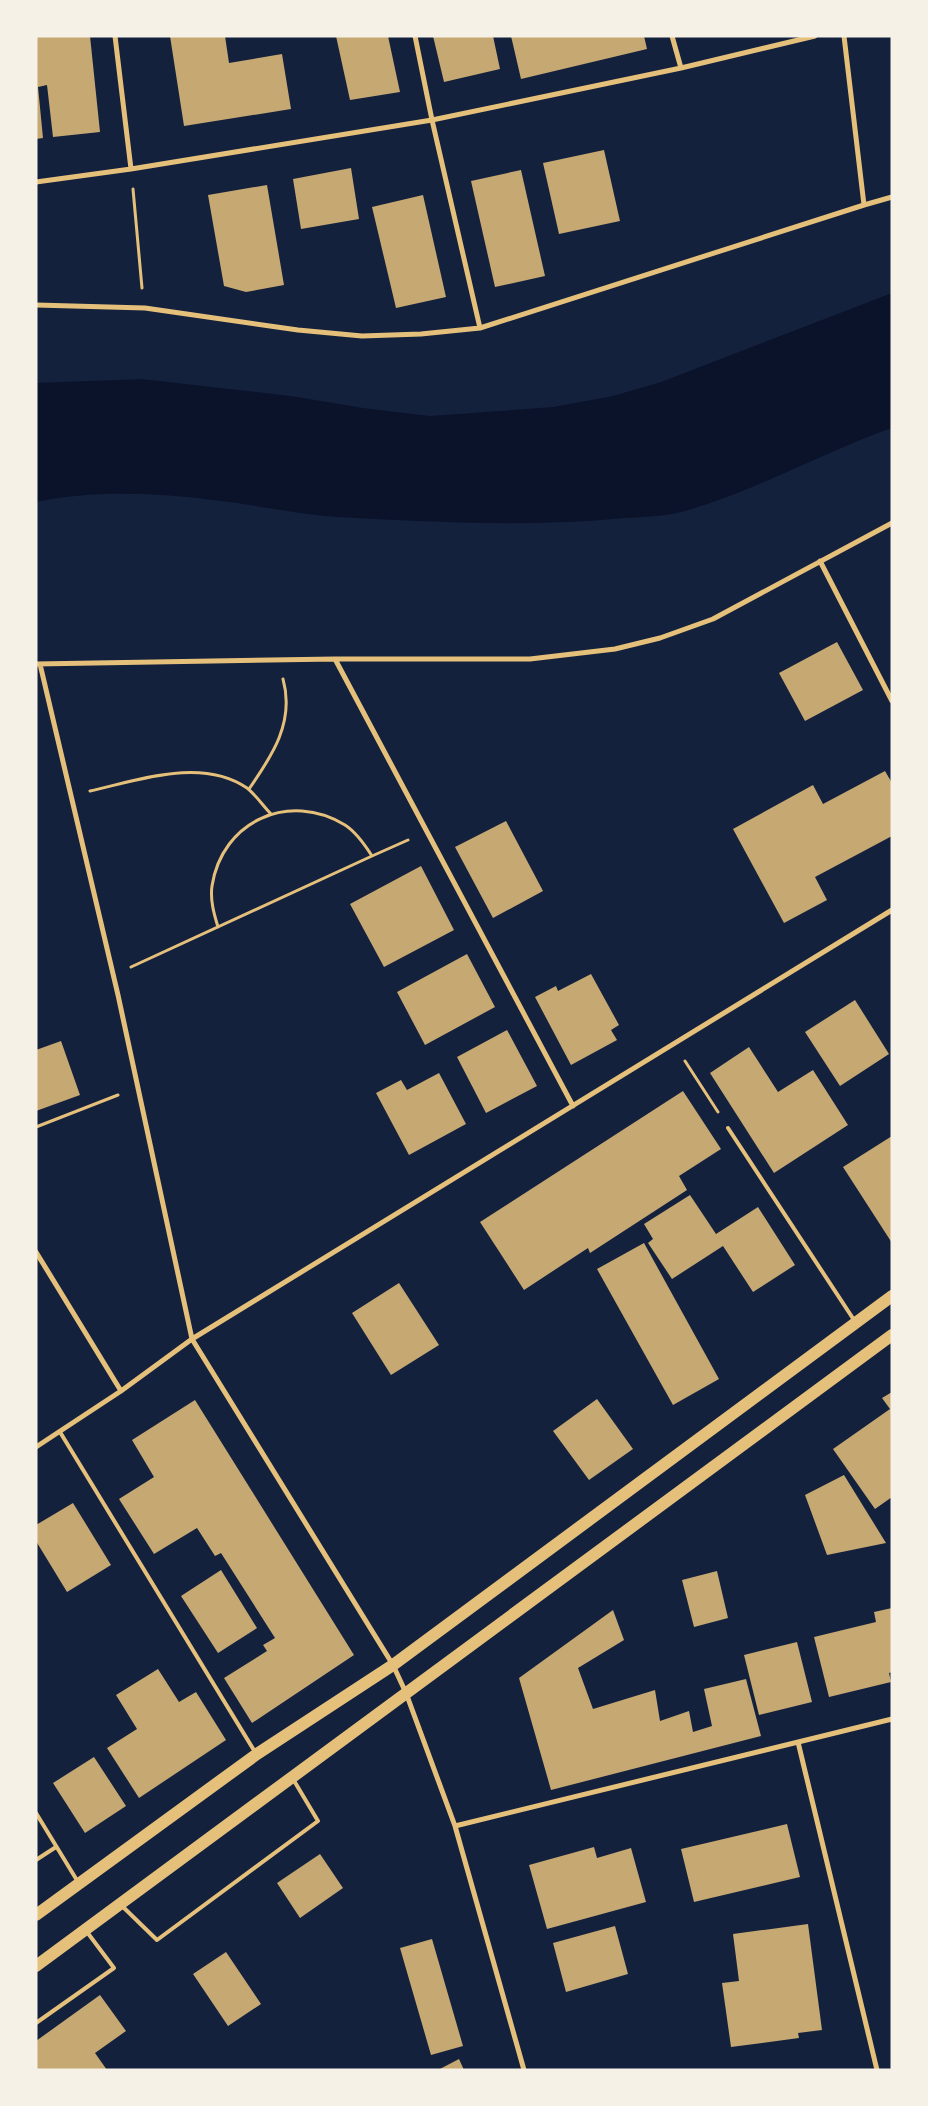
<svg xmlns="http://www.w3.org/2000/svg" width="928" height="2106" font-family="Roboto,sans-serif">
  <rect width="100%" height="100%" fill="#14213d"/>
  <!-- water -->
  <path fill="#0b132b" d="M 892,293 L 892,428 C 824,452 761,488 692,509 C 668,517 640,517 614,519 C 525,527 427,522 337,517 C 304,515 271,508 237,503 C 172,494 101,488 36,502 L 36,383 L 142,379 L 291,396 L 363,408 L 430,416 L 553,407 L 613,396 L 661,382 Z"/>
  <!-- building -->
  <path fill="#c6a872" d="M 36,36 L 90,36 L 100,132 L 53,137 L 47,85 L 38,87 L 43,138 L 36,139 Z
    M 170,36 L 225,36 L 229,63 L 282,54 L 291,109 L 184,126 Z
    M 336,36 L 388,36 L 400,92 L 350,100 Z
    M 433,36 L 493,36 L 500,69 L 444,82 Z
    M 511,36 L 644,36 L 647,49 L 521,79 Z
    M 604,150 L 620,221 L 559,234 L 543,163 Z
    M 351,168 L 359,219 L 301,229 L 293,179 Z
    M 521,170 L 545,276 L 495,287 L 471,181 Z
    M 267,185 L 284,285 L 246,292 L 224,286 L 208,195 Z
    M 423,195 L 446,297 L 396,308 L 372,207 Z
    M 837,642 L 863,690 L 805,721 L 779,673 Z
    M 885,771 L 892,783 L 892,836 L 815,877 L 827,900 L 784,923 L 733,829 L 813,785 L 823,804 Z
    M 506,821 L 543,891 L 493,918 L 455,847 Z
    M 421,866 L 454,930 L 384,967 L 350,904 Z
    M 467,954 L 495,1007 L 425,1045 L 397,992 Z
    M 591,974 L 619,1025 L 611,1030 L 617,1040 L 571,1065 L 535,997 L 556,986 L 558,991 Z
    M 855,1000 L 889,1054 L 840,1086 L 805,1032 Z
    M 507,1030 L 537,1086 L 486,1113 L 457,1057 Z
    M 61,1041 L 80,1095 L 36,1111 L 36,1050 Z
    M 749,1047 L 778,1092 L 813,1070 L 848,1125 L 774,1173 L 710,1073 Z
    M 439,1073 L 466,1124 L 409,1155 L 376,1093 L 401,1080 L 407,1090 Z
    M 683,1091 L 721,1149 L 679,1176 L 687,1190 L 590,1253 L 588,1248 L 524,1290 L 480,1222 Z
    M 892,1136 L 892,1243 L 843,1167 Z
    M 690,1195 L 716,1234 L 758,1207 L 795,1265 L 753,1292 L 723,1246 L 672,1279 L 648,1243 L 653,1239 L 644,1224 Z
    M 644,1243 L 719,1379 L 673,1405 L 597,1269 Z
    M 399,1283 L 439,1345 L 391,1375 L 352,1313 Z
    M 892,1392 L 892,1497 L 875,1509 L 833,1449 L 890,1409 L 882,1398 Z
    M 597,1399 L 633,1449 L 589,1480 L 553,1431 Z
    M 195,1400 L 354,1655 L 252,1723 L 224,1678 L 267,1651 L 263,1645 L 275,1638 L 221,1553 L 215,1556 L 197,1528 L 154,1554 L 119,1499 L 154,1477 L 132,1440 Z
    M 844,1475 L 886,1543 L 827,1555 L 805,1495 Z
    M 73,1503 L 111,1565 L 67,1592 L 36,1541 L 36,1525 Z
    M 221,1570 L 257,1628 L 218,1653 L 181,1596 Z
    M 717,1571 L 728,1618 L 694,1627 L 682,1580 Z
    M 892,1608 L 892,1672 L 889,1673 L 891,1682 L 829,1697 L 814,1637 L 876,1622 L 874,1612 Z
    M 613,1610 L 624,1640 L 578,1668 L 593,1709 L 655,1690 L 660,1721 L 689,1711 L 693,1732 L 712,1726 L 704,1689 L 746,1679 L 761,1736 L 551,1790 L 519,1678 Z
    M 797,1642 L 812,1702 L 759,1715 L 744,1655 Z
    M 158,1669 L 179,1702 L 196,1692 L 226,1740 L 139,1798 L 107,1748 L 137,1729 L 116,1695 Z
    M 94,1757 L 126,1806 L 85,1833 L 53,1783 Z
    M 787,1824 L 800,1877 L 694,1902 L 681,1849 Z
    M 594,1847 L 597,1858 L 631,1848 L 646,1902 L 547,1929 L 529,1865 Z
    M 320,1854 L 343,1888 L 300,1918 L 277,1883 Z
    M 808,1924 L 822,2030 L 798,2033 L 799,2038 L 731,2047 L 722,1983 L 739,1981 L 733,1934 Z
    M 615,1926 L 628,1974 L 566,1992 L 553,1943 Z
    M 432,1939 L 463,2046 L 431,2055 L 400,1948 Z
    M 226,1952 L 261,2004 L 228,2026 L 193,1974 Z
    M 100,1995 L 126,2031 L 95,2053 L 107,2070 L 36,2070 L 36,2041 Z
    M 459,2059 L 464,2070 L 438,2070 Z"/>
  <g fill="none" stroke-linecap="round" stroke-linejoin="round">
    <!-- path -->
    <path stroke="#e5c07b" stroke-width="3" d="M 133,189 L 142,288
      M 249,789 C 272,756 295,722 283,679
      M 90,791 C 139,780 202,757 247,788 C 256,795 263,806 271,814
      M 372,856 L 408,840
      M 131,967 L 372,856 C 365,845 356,832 345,825 C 289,791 222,821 212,886 C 210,900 214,914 218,927
      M 685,1061 L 718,1112
      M 36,1127 L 118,1095"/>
    <!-- service -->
    <path stroke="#e5c07b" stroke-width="4" d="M 728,1128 L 854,1320
      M 60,1432 L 255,1752
      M 36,1813 L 78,1882
      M 36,1860 L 56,1847
      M 122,1906 L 157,1940 L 318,1821 L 293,1779
      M 36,2023 L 114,1968 L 87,1932"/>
    <!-- minor -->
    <path stroke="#e5c07b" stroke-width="5" d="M 115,36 L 131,169
      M 415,36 L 432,120 L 480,328
      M 672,36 L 681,68
      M 844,36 L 864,205
      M 36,182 L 131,169 L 432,120 L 681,68 L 815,36
      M 36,305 L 145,308 L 298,330 L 362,336 L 421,334 L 480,328 L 864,205 L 892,197
      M 820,561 L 892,701
      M 335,659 L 573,1106
      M 36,664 L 335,659 L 530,659 L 615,649 L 660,638 L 713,619 L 892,523
      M 40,664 L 118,995 L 192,1339 L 393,1665 L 406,1693 L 455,1826 L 524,2070
      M 36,1252 L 121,1391
      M 36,1447 L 121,1391 L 192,1339 L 892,910
      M 798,1742 L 877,2070
      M 455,1826 L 892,1719"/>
    <!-- primary -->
    <path stroke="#e5c07b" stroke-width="12" d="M 36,1915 L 257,1754 L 393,1665 L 892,1296
      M 36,1966 L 892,1335"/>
  </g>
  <!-- border -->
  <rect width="928" height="2106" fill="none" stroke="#f6f1e7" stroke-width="75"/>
</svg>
